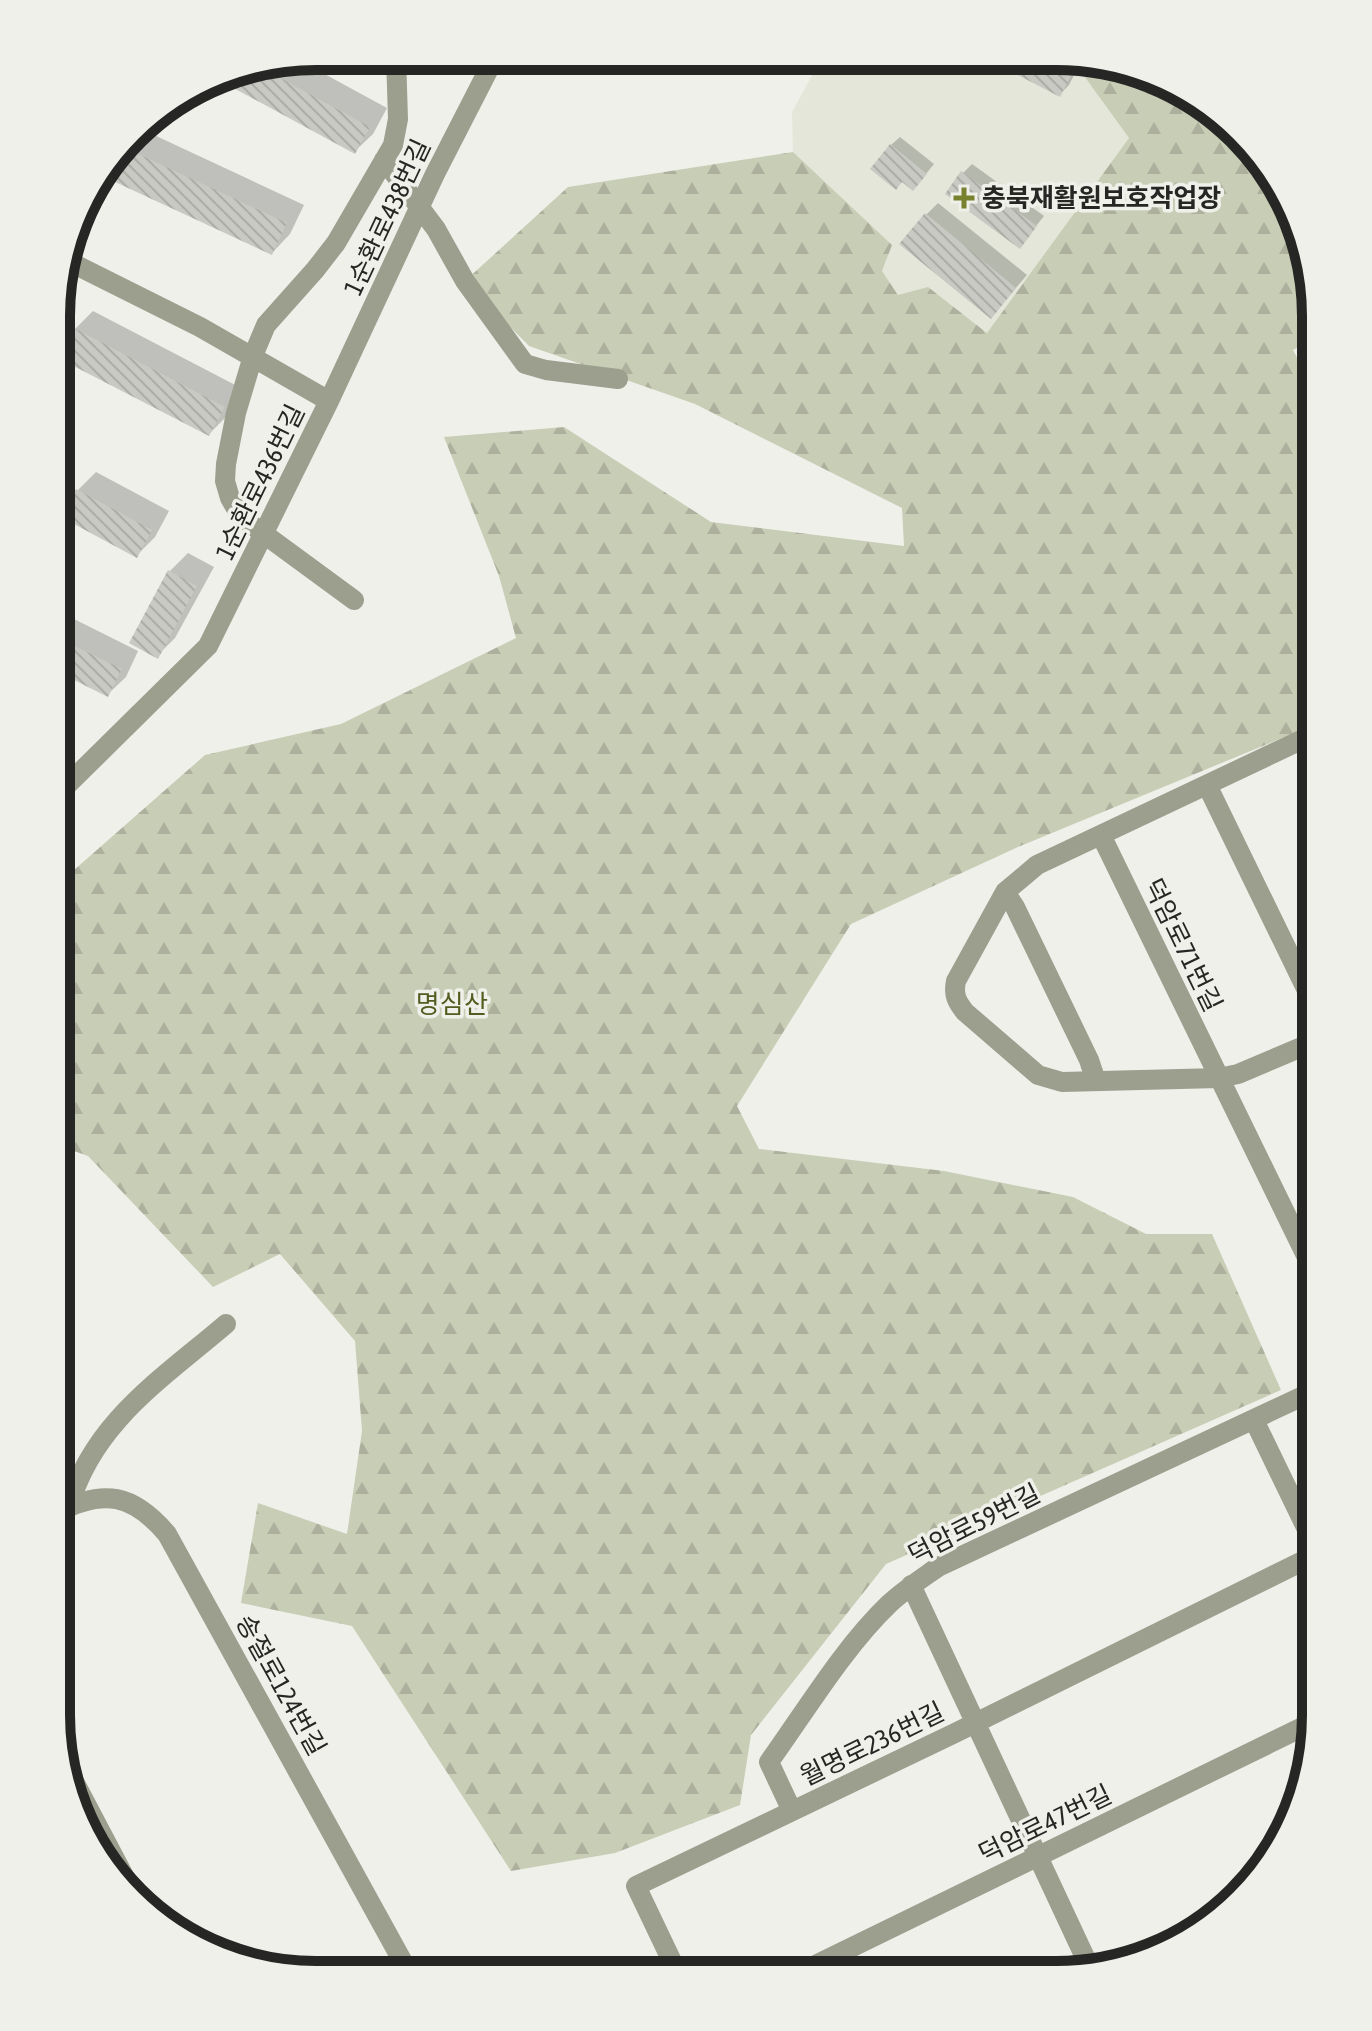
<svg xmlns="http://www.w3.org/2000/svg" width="1372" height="2031" font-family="'Asap Condensed','Noto Sans KR',sans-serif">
  <defs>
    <pattern id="forest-firs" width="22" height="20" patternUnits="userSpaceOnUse" patternTransform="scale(2)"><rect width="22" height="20" fill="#c8cdb5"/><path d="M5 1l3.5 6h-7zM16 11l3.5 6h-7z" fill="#acb09c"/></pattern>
    <pattern id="building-back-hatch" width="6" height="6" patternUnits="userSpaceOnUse" patternTransform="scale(2)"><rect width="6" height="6" fill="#c8c9c3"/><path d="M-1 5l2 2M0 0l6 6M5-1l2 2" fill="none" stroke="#acada7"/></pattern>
  </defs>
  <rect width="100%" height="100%" fill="#eff0ea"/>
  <!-- built -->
  <path fill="#e3e6d8" d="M 822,57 L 1071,58 L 1129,138 L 988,333 L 928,288 L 898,295 L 882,271 L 892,245 L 793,152 L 792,112 Z"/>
  <!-- forest -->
  <path fill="url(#forest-firs)" d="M 1071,58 L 1090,58 L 1214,110 L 1296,216 L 1316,316 L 1316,338 L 1293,350 L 1316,394 L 1316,724 L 1018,847 L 851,924 L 737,1106 L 759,1149 L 944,1171 L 1073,1197 L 1146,1234 L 1212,1234 L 1281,1390 L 886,1564 L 751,1735 L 740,1805 L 615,1853 L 511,1871 L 352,1626 L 241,1603 L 258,1503 L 347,1534 L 362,1431 L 355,1341 L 280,1254 L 213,1287 L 88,1156 L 57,1145 L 57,885 L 205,755 L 341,724 L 516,638 L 499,576 L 444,437 L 564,427 L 711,522 L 904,546 L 902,508 L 695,404 L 529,346 L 465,281 L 568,187 L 793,152 L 892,245 L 882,271 L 898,295 L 928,287 L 987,333 L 1129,138 Z"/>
  <!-- shadow -->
  <path fill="#0003" d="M 1007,58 L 1061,58 L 1078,67 L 1069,85 L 1060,94 Z
    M 297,59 L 387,108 L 373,134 L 354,152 L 219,78 L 232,70 Z
    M 139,128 L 304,205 L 290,234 L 272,253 L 101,174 Z
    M 900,137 L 934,164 L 921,180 L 891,145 Z
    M 972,164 L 1044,216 L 1020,246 L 963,173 Z
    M 938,203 L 1027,275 L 991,317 L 926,215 Z
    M 93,311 L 241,388 L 227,416 L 209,434 L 75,329 Z
    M 58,457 L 71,465 L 58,488 Z
    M 96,472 L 169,511 L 155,537 L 137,555 L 78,490 Z
    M 188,553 L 214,567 L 175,638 L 157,656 L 132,642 L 170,571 Z
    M 58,611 L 138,651 L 126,677 L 107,695 L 58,670 Z"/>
  <!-- building -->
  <path fill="url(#building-back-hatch)" d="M 1005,58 L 1035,58 L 1071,76 L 1060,97 L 1001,66 Z
    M 258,66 L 370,127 L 355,154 L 217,79 L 232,70 Z
    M 890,144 L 927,174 L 913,191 L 902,182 L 896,190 L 870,169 Z
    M 123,147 L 287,223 L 272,255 L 100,175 Z
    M 961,171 L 1037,226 L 1020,249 L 945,194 Z
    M 925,213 L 1016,288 L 991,319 L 899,244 Z
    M 74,328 L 225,407 L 209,436 L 58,358 Z
    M 76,489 L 152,530 L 137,558 L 61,517 Z
    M 168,570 L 197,586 L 158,659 L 129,643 Z
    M 58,638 L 122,669 L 108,697 L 58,672 Z"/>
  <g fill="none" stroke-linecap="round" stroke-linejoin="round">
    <!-- minor -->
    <path stroke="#9c9f8e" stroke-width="20" d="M 384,160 L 436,229 L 465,281 L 525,364 L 546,370 L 618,379
      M 66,260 L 200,327 L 329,401
      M 354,600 L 241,517 L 230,498 L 225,481 L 226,464 L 236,413 L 253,356 L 266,325 L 315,270 L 336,243 L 393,145 L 398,119 L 396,56
      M 1207,785 L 1316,1009
      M 57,795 L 208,646 L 329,401 L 435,174 L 495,57
      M 1101,835 L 1316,1276
      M 1005,892 L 1015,907 L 1089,1060 L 1096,1081
      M 1316,1041 L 1238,1074 L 1219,1078 L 1062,1082 L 1038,1075 L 965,1012 C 957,1002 953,995 956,981 L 1005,892 L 1037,865 L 1316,733
      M 1254,1420 L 1315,1546
      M 69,1507 C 92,1423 163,1378 226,1324
      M 56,1513 C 104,1488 133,1494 167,1534 L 409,1973
      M 911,1585 L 1090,1968
      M 792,1811 L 769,1762 C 805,1712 844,1647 889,1604 C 904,1590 921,1579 938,1567 L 1316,1390
      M 1136,1959 L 1175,1940
      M 678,1974 L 636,1886 L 955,1733 L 1315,1555
      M 797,1974 L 1315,1721"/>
    <!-- tertiary -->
    <path stroke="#9c9f8e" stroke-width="20" d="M 66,1766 L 126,1880"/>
  </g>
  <!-- markers -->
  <path fill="#77812e" stroke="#eff0ea" stroke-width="3" d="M960 186h8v8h8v8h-8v8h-8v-8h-8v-8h8z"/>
  <g text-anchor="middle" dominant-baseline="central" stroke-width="7" stroke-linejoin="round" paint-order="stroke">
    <!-- poi labels -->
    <g font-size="26" font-weight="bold" fill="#262724" stroke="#eff0ea" text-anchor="start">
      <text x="982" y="198">충북재활원보호작업장</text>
    </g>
    <!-- street labels -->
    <g font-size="26" fill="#262724" stroke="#eff0ea">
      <text transform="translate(387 217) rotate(-65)">1순환로438번길</text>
      <text transform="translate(260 482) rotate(-64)">1순환로436번길</text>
      <text transform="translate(1183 945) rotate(64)">덕암로71번길</text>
      <text transform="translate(974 1524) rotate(-27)">덕암로59번길</text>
      <text transform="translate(281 1685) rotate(61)">송절로124번길</text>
      <text transform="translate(872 1744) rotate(-26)">월명로236번길</text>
      <text transform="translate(1045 1824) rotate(-26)">덕암로47번길</text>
    </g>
    <!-- park labels -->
    <g font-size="26" fill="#545b1f" stroke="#eff0ea">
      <text x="452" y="1004">명심산</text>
    </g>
  </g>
  <!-- crop -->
  <path d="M0 0H1372V2031H0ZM316 70H1056A246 246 0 0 1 1302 316V1715A246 246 0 0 1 1056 1961H316A246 246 0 0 1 70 1715V316A246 246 0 0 1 316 70Z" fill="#eff0ea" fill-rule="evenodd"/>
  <path fill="none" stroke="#262724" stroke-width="10" d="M316 70H1056A246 246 0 0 1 1302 316V1715A246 246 0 0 1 1056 1961H316A246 246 0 0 1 70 1715V316A246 246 0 0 1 316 70Z"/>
</svg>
